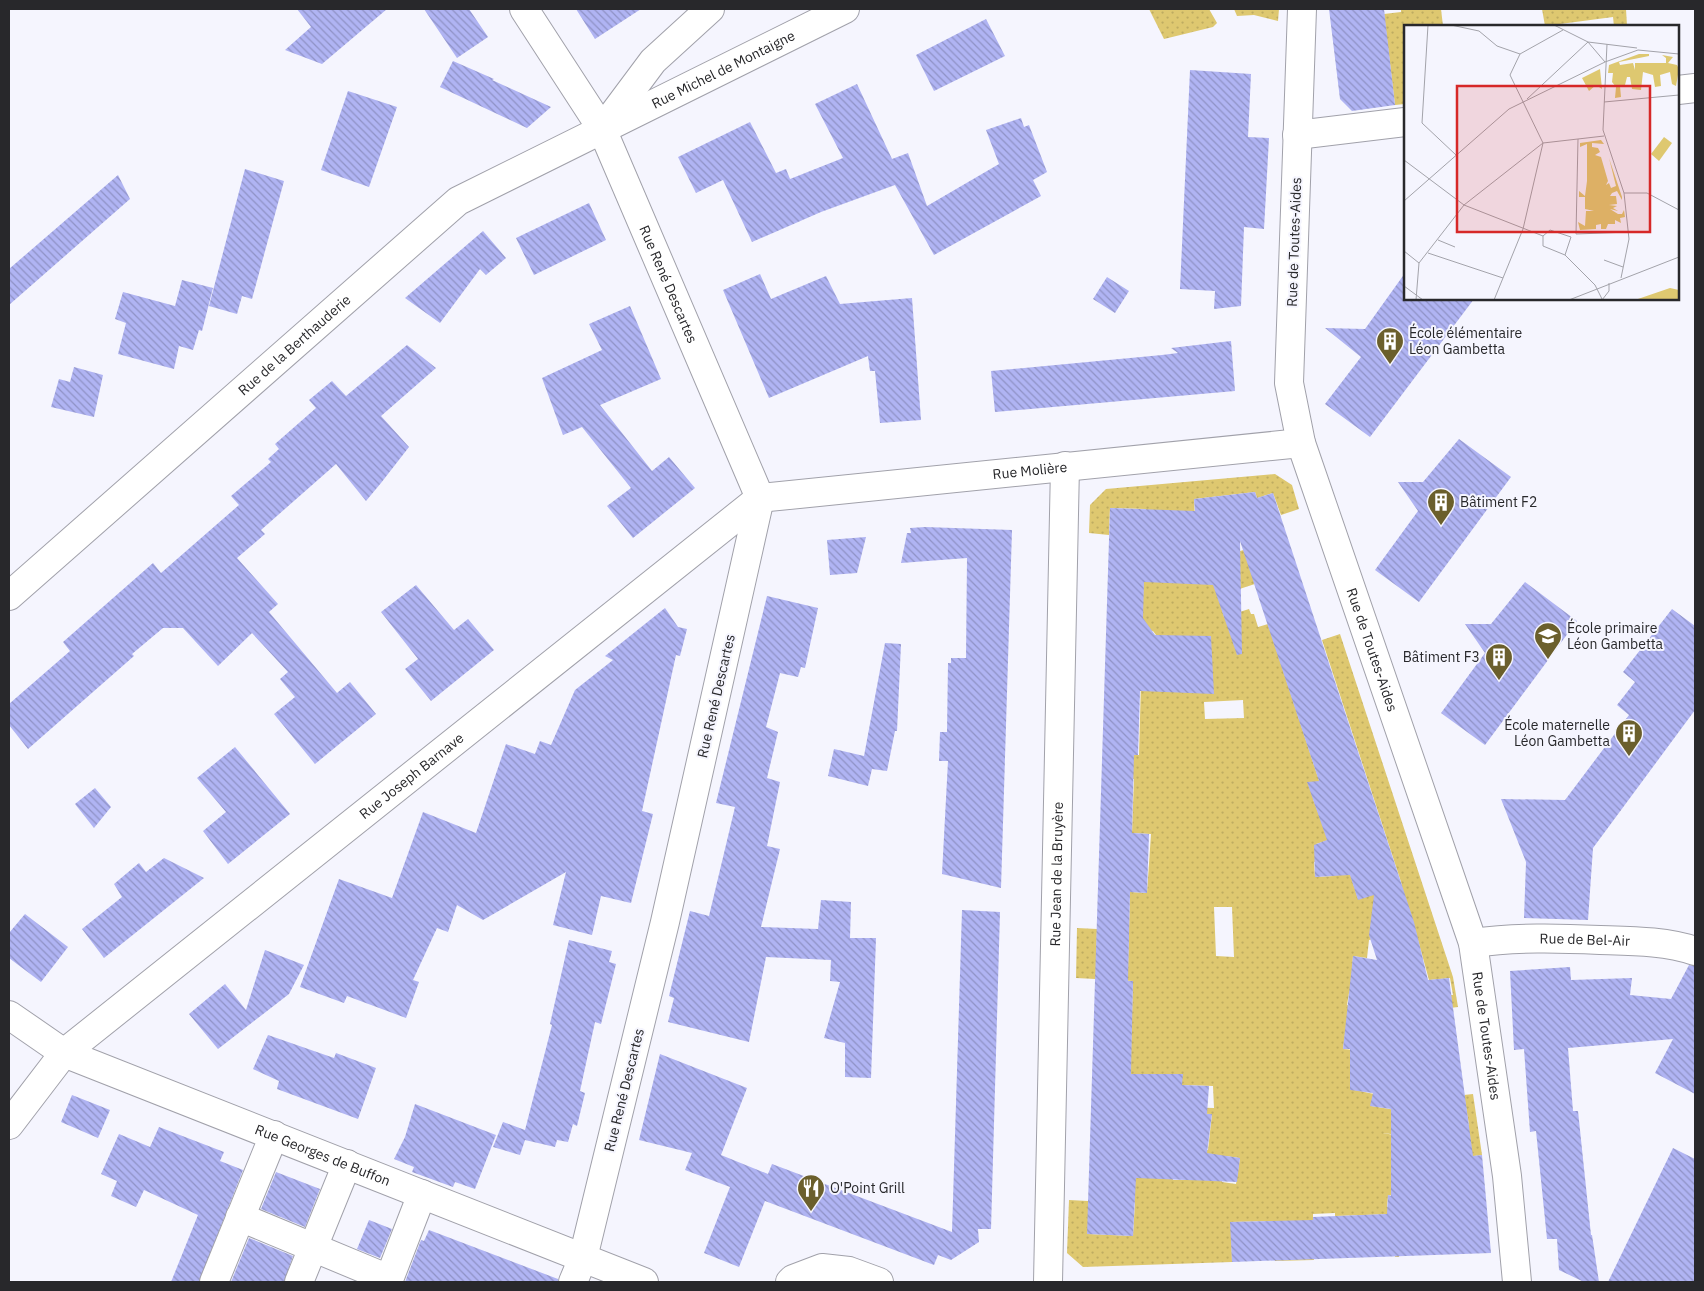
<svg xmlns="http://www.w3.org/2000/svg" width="1704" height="1291" font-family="'IBM Plex Sans',sans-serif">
  <defs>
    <pattern id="garden-dots" width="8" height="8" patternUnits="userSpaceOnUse" patternTransform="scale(1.25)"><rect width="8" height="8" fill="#dec870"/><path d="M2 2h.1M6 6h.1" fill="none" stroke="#beac61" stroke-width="1.8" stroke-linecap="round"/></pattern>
    <pattern id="building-back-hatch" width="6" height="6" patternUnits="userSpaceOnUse" patternTransform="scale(1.25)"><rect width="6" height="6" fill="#b0b4f3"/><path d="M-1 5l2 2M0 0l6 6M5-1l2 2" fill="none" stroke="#8f92c5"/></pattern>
  </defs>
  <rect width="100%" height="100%" fill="#f5f5fe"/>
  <!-- garden -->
  <path fill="url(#garden-dots)" fill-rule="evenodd" d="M 1149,9 L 1209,9 L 1217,23 L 1213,27 L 1164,39 Z
    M 1234,9 L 1279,9 L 1278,21 L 1254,15 L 1237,16 Z
    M 1401,9 L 1441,9 L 1443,26 L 1405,26 L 1405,104 L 1395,105 L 1384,14 L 1401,12 Z
    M 1542,9 L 1626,9 L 1627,26 L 1614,26 L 1613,17 L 1545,26 Z
    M 1275,474 L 1292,485 L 1299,509 L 1281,515 L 1273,493 L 1257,498 L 1255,492 L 1194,499 L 1196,541 L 1230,531 L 1237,552 L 1250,548 L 1261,582 L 1218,596 L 1224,617 L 1249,609 L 1251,614 L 1254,614 L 1258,627 L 1268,624 L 1324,796 L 1313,799 L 1320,818 L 1331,816 L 1338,837 L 1316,844 L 1321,861 L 1314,862 L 1315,877 L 1334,876 L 1334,861 L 1345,858 L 1358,899 L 1402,885 L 1322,640 L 1340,634 L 1453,977 L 1458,1007 L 1450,1008 L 1449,995 L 1453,995 L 1450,978 L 1429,980 L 1415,929 L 1369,940 L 1367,958 L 1353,956 L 1352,970 L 1387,974 L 1400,970 L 1410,1041 L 1345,1034 L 1343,1049 L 1413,1055 L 1415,1070 L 1383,1066 L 1381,1077 L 1417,1087 L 1419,1101 L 1392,1097 L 1392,1090 L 1350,1080 L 1350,1089 L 1374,1094 L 1371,1106 L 1402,1111 L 1399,1128 L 1424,1133 L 1456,1127 L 1457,1134 L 1463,1133 L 1463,1126 L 1469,1125 L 1464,1095 L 1473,1094 L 1482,1155 L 1441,1160 L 1445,1209 L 1419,1210 L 1419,1183 L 1396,1181 L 1395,1196 L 1388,1195 L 1387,1207 L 1396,1209 L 1399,1257 L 1395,1257 L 1393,1214 L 1335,1216 L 1335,1213 L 1313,1214 L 1313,1224 L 1306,1224 L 1307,1250 L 1314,1250 L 1314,1260 L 1275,1261 L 1274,1221 L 1231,1222 L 1232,1262 L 1083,1267 L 1067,1253 L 1069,1200 L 1088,1201 L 1088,1234 L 1133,1236 L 1135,1202 L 1130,1202 L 1130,1163 L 1145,1164 L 1145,1129 L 1142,1129 L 1143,1106 L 1214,1108 L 1213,1086 L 1182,1085 L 1182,1074 L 1168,1074 L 1168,1084 L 1130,1083 L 1133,981 L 1076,978 L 1077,928 L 1097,929 L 1096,967 L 1128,968 L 1130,892 L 1147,893 L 1151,834 L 1132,833 L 1134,779 L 1129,779 L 1130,755 L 1139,755 L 1142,645 L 1155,645 L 1156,635 L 1153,631 L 1142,630 L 1146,509 L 1110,508 L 1109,535 L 1089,533 L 1090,505 L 1106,489 ZM 1160,525 L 1175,525 L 1175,537 L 1185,537 L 1185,547 L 1159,547 ZM 1214,549 L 1218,558 L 1223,557 L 1227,569 L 1207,576 L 1205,571 L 1198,573 L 1197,565 L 1203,563 L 1200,553 ZM 1157,645 L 1189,646 L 1189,657 L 1156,656 ZM 1243,700 L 1244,718 L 1205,719 L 1204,702 ZM 1214,907 L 1232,907 L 1234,957 L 1216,956 ZM 1349,993 L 1388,997 L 1387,1010 L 1347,1005 ZM 1181,1113 L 1212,1114 L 1208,1150 L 1185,1149 L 1186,1130 L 1166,1129 L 1167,1119 L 1180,1119 ZM 1383,1133 L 1384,1133 L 1454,1144 L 1451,1153 L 1420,1149 L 1419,1155 L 1391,1150 L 1391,1139 L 1420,1144 L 1421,1140 ZM 1226,1156 L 1240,1158 L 1236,1184 L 1222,1182 ZM 1172,1165 L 1201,1165 L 1201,1180 L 1173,1180 Z"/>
  <!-- building -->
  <path fill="url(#building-back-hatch)" d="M 297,9 L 387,9 L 322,64 L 285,50 L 311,27 Z
    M 424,9 L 469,9 L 488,37 L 457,58 Z
    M 576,9 L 641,9 L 595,39 Z
    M 1329,9 L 1384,9 L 1395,105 L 1352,111 L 1340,99 Z
    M 986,19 L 1005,56 L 934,91 L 916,55 Z
    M 453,61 L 494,79 L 492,80 L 551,107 L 527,128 L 440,87 Z
    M 1190,70 L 1251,74 L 1248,137 L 1269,138 L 1264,229 L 1244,227 L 1241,306 L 1214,309 L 1215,291 L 1180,289 Z
    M 857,84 L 892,159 L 908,153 L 927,206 L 999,164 L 986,130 L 1021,118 L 1024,127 L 1029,125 L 1047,172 L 1033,180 L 1041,196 L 934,255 L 895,185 L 821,212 L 752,242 L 723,180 L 696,193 L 678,157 L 750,122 L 776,173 L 786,169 L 790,179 L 843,158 L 815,104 Z
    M 348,91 L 397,107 L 369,187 L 321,170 Z
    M 245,169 L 284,181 L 252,299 L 242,296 L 237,314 L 209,306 Z
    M 118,175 L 130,199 L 9,305 L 9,269 Z
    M 589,203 L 606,240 L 534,275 L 516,238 Z
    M 483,231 L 506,258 L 486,275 L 480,269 L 440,323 L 405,298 Z
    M 1405,273 L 1405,299 L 1474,299 L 1370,437 L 1325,404 L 1361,357 L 1325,328 L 1365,329 Z
    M 760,274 L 771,299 L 826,276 L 840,304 L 912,298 L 921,420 L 880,423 L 875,371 L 870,371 L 868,356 L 769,398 L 723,290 Z
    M 1107,277 L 1129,291 L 1115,313 L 1093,299 Z
    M 182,280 L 213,288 L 202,331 L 199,330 L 193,350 L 179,346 L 174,369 L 118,354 L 126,323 L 115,319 L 123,292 L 175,306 Z
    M 630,306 L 661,379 L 600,405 L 652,471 L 669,457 L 695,488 L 633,538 L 607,506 L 631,488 L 582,427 L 563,435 L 542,378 L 602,350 L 589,324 Z
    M 1231,341 L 1235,391 L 995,412 L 991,371 L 1162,355 L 1178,353 L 1171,348 Z
    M 407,345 L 436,368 L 381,416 L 409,447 L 381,483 L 366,501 L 336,464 L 261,530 L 265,534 L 237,558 L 278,604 L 269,612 L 337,693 L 350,682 L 376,714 L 315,764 L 274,714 L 295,697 L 280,679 L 288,672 L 252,633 L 218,666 L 183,628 L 163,628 L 132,654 L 134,656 L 28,749 L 9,725 L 9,704 L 70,651 L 63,642 L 153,563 L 161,573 L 239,505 L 231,496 L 271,462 L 268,459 L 279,449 L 275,444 L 316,408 L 309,400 L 332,381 L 346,396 Z
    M 74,367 L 103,375 L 94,417 L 51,407 L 59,379 L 70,382 Z
    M 1459,439 L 1511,477 L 1419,602 L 1375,570 L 1418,511 L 1398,482 L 1423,482 Z
    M 1255,492 L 1257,498 L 1273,493 L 1414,922 L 1428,980 L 1449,978 L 1473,1156 L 1482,1155 L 1491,1253 L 1232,1262 L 1230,1222 L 1313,1220 L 1313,1217 L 1387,1214 L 1388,1195 L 1391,1196 L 1391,1109 L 1370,1106 L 1373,1093 L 1350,1090 L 1350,1049 L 1343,1049 L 1353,956 L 1377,960 L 1369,935 L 1374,895 L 1358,900 L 1350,875 L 1315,877 L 1314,845 L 1327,840 L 1307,782 L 1319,781 L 1240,541 L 1242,654 L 1237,655 L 1213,585 L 1144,582 L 1143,618 L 1155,635 L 1211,636 L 1214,694 L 1140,691 L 1138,755 L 1134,755 L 1132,833 L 1149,834 L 1147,893 L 1130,892 L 1128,981 L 1133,981 L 1131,1074 L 1183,1074 L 1182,1085 L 1209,1086 L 1207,1114 L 1212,1114 L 1207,1153 L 1240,1158 L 1237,1182 L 1136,1178 L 1133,1236 L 1087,1234 L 1110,508 L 1195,511 L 1194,499 Z
    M 925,527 L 1012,530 L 1001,888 L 942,874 L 948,761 L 939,761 L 940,732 L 947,732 L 948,663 L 951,663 L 951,658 L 966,658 L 967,558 L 901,563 L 907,533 L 911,533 L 910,528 Z
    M 866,537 L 857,573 L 830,575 L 827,540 Z
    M 1525,582 L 1577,621 L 1485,745 L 1441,713 L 1485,653 L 1465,624 L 1491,624 Z
    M 416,585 L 454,630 L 468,619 L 494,650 L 431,701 L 405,669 L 418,659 L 381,612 Z
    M 767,596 L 818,608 L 805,668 L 801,667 L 798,677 L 780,673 L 766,727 L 778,732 L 767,778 L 780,782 L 767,846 L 780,849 L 761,927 L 818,929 L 821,900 L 851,902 L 850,938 L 876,938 L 871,1078 L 845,1077 L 845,1043 L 824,1038 L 840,982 L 830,981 L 831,960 L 766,957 L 749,1042 L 668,1022 L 674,998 L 669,996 L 690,911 L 709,916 L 735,807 L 716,803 Z
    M 665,608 L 678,627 L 687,629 L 680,656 L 676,655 L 642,811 L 653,814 L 631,903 L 601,896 L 592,935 L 553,925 L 566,872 L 483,920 L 457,905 L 448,932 L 437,928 L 413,980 L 419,982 L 406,1018 L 347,996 L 344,1003 L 300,987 L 339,879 L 392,898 L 423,812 L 476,833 L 506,744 L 535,754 L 540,741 L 551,745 L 575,690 L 613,660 L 605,656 Z
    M 1672,609 L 1695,626 L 1695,710 L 1593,848 L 1588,920 L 1524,918 L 1526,862 L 1501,799 L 1565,800 L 1629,715 L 1617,705 L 1635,682 L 1623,672 Z
    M 885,643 L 901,644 L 897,731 L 895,731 L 887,771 L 872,769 L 868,786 L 828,776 L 834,749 L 864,756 Z
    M 235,747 L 290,814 L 228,864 L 203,831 L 226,812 L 197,778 Z
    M 95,788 L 111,807 L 94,828 L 75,804 Z
    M 164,858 L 204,878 L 104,958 L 82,929 L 122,897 L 114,884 L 139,863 L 146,872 Z
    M 962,910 L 1000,912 L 991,1229 L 978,1229 L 979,1242 L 951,1260 L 938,1255 L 934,1265 L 765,1201 L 739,1267 L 704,1253 L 730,1187 L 685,1170 L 692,1153 L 639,1140 L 660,1054 L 747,1088 L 721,1155 L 768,1174 L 772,1164 L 952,1232 Z
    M 25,914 L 68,947 L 41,982 L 9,958 L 9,933 Z
    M 569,940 L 612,951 L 609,962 L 616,964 L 601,1024 L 595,1022 L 580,1091 L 585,1093 L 577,1126 L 573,1124 L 568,1142 L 557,1140 L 555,1147 L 525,1140 L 520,1155 L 493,1147 L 503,1122 L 525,1130 L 552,1025 L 550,1024 Z
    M 265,950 L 304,965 L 289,994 L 218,1049 L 189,1014 L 225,984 L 246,1010 Z
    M 1689,965 L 1695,966 L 1695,1094 L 1655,1073 L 1673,1039 L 1568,1048 L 1573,1111 L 1578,1111 L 1591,1235 L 1592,1235 L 1599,1282 L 1584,1282 L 1559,1270 L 1557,1239 L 1547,1239 L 1536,1131 L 1530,1132 L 1524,1049 L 1514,1050 L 1510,971 L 1570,967 L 1571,980 L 1632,978 L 1630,995 L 1671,999 Z
    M 268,1035 L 334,1058 L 336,1053 L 376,1068 L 358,1119 L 277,1089 L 279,1081 L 253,1069 Z
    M 72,1095 L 110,1110 L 98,1138 L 61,1122 Z
    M 415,1104 L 496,1135 L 475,1189 L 455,1182 L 453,1187 L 412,1172 L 414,1167 L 394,1159 L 405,1137 Z
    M 159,1127 L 224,1152 L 220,1161 L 243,1170 L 199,1282 L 171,1282 L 198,1215 L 144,1190 L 136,1207 L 111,1196 L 117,1181 L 101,1174 L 119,1134 L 150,1147 Z
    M 1673,1148 L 1695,1159 L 1695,1282 L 1608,1282 Z
    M 276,1172 L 320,1189 L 305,1227 L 261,1209 Z
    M 369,1220 L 392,1229 L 380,1258 L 357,1249 Z
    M 429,1230 L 558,1279 L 558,1282 L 405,1282 L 421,1240 L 424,1241 Z
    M 249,1238 L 293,1256 L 284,1282 L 231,1282 Z"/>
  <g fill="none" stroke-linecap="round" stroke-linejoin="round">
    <!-- minor casing -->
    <g stroke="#a1a1aa" stroke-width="30">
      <g id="minor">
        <path id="s1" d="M 524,9 L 602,129 L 760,498 L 665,922 L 583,1258 L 573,1282"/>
        <path id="s2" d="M 1302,9 L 1289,383 L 1301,443 L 1473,943 L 1507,1176 L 1517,1282"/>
        <path d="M 1678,90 L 1695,88"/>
        <path d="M 606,124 L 653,61 L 710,9"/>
        <path d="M 1297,135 L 1405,122"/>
        <path id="s3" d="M 9,596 L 458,201 L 845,9"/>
        <path id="s4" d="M 1473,943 C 1516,937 1558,938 1600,940 C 1632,941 1666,941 1695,951"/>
        <path id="s5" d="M 9,1015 L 64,1053 L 644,1282"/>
        <path id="s6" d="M 9,1125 L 64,1053 L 760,498 L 1301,443"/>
        <path d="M 240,1217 L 389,1279"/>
        <path d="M 214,1282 L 274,1135"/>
        <path d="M 299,1282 L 347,1164"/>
        <path d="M 388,1282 L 422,1194"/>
        <path d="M 790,1282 L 793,1279 L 822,1268 L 849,1271 L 879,1282"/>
        <path id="s7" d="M 1048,1282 L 1065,466"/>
      </g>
    </g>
    <!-- minor -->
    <use href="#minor" stroke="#fff" stroke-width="28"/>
  </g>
  <!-- icons -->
  <defs>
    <g id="building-pin" transform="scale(1.4375)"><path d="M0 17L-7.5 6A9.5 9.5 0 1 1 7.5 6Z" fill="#6b5f2c" stroke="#f5f5fe"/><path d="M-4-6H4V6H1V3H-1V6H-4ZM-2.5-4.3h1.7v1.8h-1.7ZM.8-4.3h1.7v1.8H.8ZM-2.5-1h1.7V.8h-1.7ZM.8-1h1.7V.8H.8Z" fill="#fff"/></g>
    <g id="school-pin" transform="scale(1.4375)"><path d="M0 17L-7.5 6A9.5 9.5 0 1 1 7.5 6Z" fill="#6b5f2c" stroke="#f5f5fe"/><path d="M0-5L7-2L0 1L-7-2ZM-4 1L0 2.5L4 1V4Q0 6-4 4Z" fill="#fff"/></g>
    <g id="restaurant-pin" transform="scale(1.4375)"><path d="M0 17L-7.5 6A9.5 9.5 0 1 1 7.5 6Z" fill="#6b5f2c" stroke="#f5f5fe"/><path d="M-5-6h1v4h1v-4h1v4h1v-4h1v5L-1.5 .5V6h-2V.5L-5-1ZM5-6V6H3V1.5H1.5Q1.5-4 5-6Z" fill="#fff"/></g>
  </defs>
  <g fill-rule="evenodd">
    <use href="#building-pin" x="1390" y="341"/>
    <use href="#building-pin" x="1441" y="502"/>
    <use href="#school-pin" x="1548" y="636"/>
    <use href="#building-pin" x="1499" y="657"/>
    <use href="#building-pin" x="1629" y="733"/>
    <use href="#restaurant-pin" x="811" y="1188"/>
  </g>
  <g text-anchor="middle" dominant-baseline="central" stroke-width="4" stroke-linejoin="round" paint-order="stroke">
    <!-- street labels -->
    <g font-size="14" fill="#28282b" stroke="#f5f5fe">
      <text stroke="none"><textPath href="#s3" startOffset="894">Rue Michel de Montaigne</textPath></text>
      <text transform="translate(1294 242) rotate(-88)">Rue de Toutes-Aides</text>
      <text stroke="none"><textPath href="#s1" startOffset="312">Rue René Descartes</textPath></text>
      <text stroke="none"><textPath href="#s3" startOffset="380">Rue de la Berthauderie</textPath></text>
      <text stroke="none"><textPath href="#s6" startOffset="1252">Rue Molière</textPath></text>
      <text stroke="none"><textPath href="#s2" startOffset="654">Rue de Toutes-Aides</textPath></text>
      <text transform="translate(716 696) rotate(-77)">Rue René Descartes</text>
      <text stroke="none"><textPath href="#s6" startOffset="535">Rue Joseph Barnave</textPath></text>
      <text stroke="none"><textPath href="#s7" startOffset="408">Rue Jean de la Bruyère</textPath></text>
      <text stroke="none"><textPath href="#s4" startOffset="112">Rue de Bel-Air</textPath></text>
      <text stroke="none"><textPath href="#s2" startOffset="1058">Rue de Toutes-Aides</textPath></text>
      <text transform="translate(624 1090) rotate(-76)">Rue René Descartes</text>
      <text stroke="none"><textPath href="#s5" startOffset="345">Rue Georges de Buffon</textPath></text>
    </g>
    <!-- poi labels -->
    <g font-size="14" fill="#28282b" stroke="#f5f5fe" text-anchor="start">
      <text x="1409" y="333">École élémentaire<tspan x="1409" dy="16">Léon Gambetta</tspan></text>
      <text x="1460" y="502">Bâtiment F2</text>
      <text x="1567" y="628">École primaire<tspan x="1567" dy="16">Léon Gambetta</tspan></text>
      <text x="1480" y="657" text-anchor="end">Bâtiment F3</text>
      <text x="1610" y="725" text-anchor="end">École maternelle<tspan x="1610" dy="16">Léon Gambetta</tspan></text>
      <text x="830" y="1188">O'Point Grill</text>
    </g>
  </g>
  <!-- overview -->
  <g transform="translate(1404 25)">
    <rect width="275" height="275" fill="#f5f5fe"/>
    <path d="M 260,112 L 268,118 L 255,136 L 247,129 Z" fill="#dec870"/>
    <path d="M 266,263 L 275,265 L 275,275 L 231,275 Z" fill="#dec870"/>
    <path d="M 235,29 L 245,29 L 245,31 L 215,37 L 216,40 L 229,38 L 231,45 L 231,38 L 262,38 L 262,33 L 258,30 L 269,32 L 264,38 L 273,40 L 275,44 L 272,61 L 268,59 L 266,47 L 256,50 L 257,61 L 251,62 L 249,50 L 239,47 L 237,65 L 228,64 L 226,52 L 223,52 L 221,60 L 216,61 L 217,72 L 211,73 L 212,62 L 208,57 L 209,48 L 204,48 L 205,40 ZM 196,44 L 198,64 L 192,60 L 185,66 L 178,53 ZM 197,115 L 200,119 L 188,118 L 188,122 L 194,123 L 196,127 L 191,130 L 197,132 L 204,156 L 202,160 L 205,158 L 207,163 L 212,161 L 205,133 L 218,172 L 218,175 L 213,166 L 208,168 L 206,171 L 212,171 L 213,179 L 205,180 L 213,181 L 209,183 L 214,186 L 206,184 L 214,189 L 218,189 L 220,185 L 221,192 L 216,193 L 217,198 L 211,195 L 211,203 L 211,199 L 204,199 L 202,204 L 197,204 L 197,199 L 192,200 L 192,204 L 176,205 L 174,197 L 181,201 L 182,186 L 190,186 L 181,184 L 181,172 L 175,172 L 175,166 L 181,171 L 183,156 L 183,119 L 176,122 L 176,118 Z" fill="#dec870"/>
    <path fill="none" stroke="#a3a3aa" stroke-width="1" d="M 24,0 L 18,98 L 52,130M 47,0 L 75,6 L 93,21 L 116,29M 150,0 L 184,17 L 233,23M 184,17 L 201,37 L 234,25 L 275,29M 203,19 L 199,105 L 220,168 L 225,214 L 217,253M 123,74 L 184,17M 200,77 L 275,70M 0,135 L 60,180 L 139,211M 220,168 L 243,168 L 275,185M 0,176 L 105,84 L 201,37M 146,205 L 167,212 L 161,230 L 139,221 L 139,211 ZM 172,209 L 174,114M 172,209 L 225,207M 34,215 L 51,222M 0,226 L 15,238M 24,228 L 99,253M 161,230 L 191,260 L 198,274M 200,235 L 219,242M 15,238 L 60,180 L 139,118 L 200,111M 0,261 L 19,275M 12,275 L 15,238M 90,275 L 119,204 L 139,118 L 106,50 L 116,29 L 159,5M 165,275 L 275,232M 198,275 L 205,266 L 205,258"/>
    <path fill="#d62828" fill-opacity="0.15" stroke="#d62828" stroke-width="2.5" d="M 53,61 L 246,61 L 246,207 L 53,207 Z"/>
    <rect width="275" height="275" fill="none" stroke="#28282b" stroke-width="2.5"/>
  </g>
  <!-- border -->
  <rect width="1704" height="1291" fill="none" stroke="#28282b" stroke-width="20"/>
</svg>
